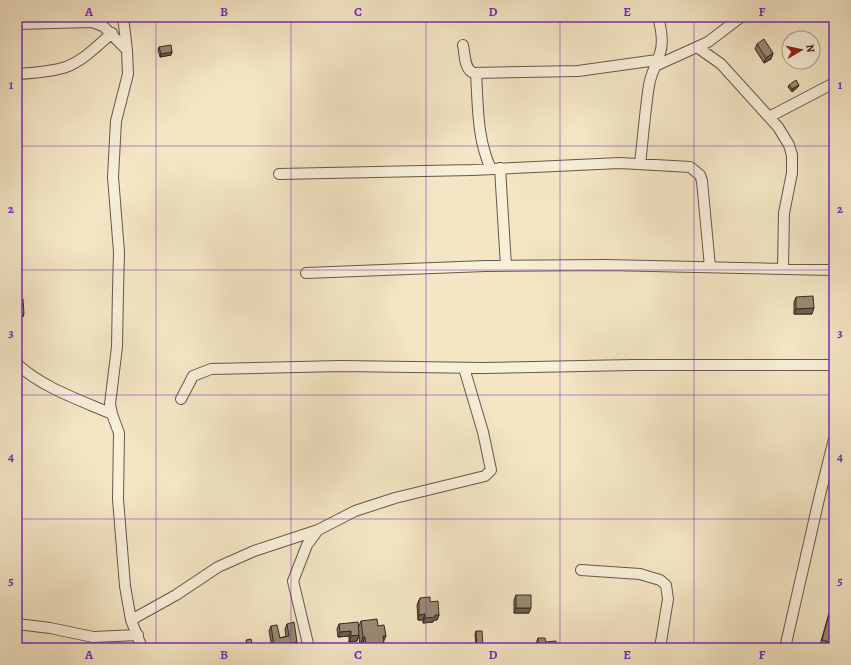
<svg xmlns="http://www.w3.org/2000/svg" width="851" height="665" font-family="Alegreya,serif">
  <rect width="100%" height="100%" fill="#f4e6c5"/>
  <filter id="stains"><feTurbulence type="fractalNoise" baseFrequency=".005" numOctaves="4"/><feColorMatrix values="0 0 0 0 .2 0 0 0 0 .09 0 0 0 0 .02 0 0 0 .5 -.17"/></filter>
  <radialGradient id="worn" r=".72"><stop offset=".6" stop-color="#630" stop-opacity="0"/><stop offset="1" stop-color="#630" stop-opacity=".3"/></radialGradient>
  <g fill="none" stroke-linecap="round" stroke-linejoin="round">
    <!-- minor casing -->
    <g stroke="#665848" stroke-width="12">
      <path id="minor" d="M 123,17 L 127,50 L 128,74 L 116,121 L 113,177 L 119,252 L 118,290 L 117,347 L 110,404 L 112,414 L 119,433 L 118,499 L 125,586 L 131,620 L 142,648
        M 17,24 L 92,22 L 103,26 L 127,50
        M 463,45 C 465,54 464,70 474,73 L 578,71 L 657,60
        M 697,47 L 721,64 L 778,127 L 789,145 L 792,155 L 792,173 L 784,213 L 783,269
        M 655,66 L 708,42 L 741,17
        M 476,73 C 478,106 477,139 491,169
        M 17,74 C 33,73 51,72 66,67 C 83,61 98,45 112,33
        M 769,117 L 834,83
        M 640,164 C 643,138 645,111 649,85 C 651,73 657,64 660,53 C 664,42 661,28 658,17
        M 500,168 L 506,266
        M 279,174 L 472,170 L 620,163 L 690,167 L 700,175 L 702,181 L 710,267
        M 306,273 L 485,266 L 606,265 L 834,270
        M 17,364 C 43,388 80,400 112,414
        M 181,399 L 193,376 L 211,369 L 341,366 L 484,368 L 632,365 L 834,365
        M 581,570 L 640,574 L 660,580 L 666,585 L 668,599 L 660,648
        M 131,620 L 176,595 L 218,567 L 254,551 L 318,530
        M 17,624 L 50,628 L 93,637 L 138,635
        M 309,648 L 293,581 L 307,545 L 318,530 L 355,511 L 395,498 L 485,476 L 491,470 L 483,432 L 464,368
        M 785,648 L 819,499 L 834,439"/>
    </g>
    <!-- minor -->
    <use href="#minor" stroke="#f8efd9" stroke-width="10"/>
  </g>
  <!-- wall -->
  <path fill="#847865" stroke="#36281e" d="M 757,44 L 773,53 L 771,59 L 764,63 L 755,49 Z
    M 159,47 L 172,52 L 171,55 L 160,57 L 158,50 Z
    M 789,85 L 798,87 L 792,92 L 788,87 Z
    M 796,297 L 812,314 L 794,314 L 794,302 Z
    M 516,595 L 529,613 L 514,613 L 514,600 Z
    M 420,598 L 430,602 L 439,615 L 437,620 L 434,620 L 433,622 L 423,623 L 423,620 L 418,620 L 417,605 L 419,600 L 420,600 Z
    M 831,606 L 834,639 L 831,648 L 820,645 Z
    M 361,621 L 378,626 L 383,641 L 384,645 L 383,648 L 362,648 L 362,644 L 360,645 L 359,636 L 357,641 L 349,642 L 349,636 L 338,637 L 337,629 L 339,624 L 358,628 Z
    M 287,624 L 295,647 L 290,648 L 272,648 L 269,631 L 271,626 L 280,638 L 286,636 L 285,629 Z
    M 476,631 L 482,648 L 476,648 L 475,634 Z
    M 538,638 L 546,642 L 557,648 L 536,648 L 536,644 Z"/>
  <!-- shaded-wall -->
  <path fill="#6b6152" stroke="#36281e" d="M 172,52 L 171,55 L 160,57 L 161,54 Z
    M 773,53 L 771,59 L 764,63 L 766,58 Z
    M 799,85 L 798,87 L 792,92 L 792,89 Z
    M 814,308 L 812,314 L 794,314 L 796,309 Z
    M 17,314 L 24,314 L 23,317 L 17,317 Z
    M 516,608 L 531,608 L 529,613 L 514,613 Z
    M 425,614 L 423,620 L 418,620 L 419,615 Z
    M 435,615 L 439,615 L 437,620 L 434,620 L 433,622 L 423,623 L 425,618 Z
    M 351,631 L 349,636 L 338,637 L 340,632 Z
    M 359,635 L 357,641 L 349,642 L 351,636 Z
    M 383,636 L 386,636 L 383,643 Z
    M 363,637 L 365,637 L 362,644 L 360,645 Z
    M 297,642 L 295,647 L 290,648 L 273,648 L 274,646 Z
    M 252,643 L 251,646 L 246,647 L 247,644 Z
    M 384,645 L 383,648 L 366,648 L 366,647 Z
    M 483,646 L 482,648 L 477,648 L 477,647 Z"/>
  <!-- building -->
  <path fill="#998b75" stroke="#36281e" d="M 764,39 L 773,53 L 766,58 L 757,44 Z
    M 171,45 L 172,52 L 161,54 L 159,47 Z
    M 796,80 L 799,85 L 792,89 L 789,85 Z
    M 813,296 L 814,308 L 796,309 L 796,297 Z
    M 17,299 L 23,299 L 24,314 L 17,314 Z
    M 516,595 L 531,595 L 531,608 L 516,608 Z
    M 430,597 L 430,602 L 438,601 L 439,615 L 435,615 L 435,617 L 425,618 L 425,614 L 419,615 L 419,600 L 420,600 L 420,598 Z
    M 831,606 L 834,607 L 834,639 L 833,643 L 822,640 Z
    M 377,619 L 378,626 L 384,625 L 386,636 L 383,636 L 384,645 L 366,647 L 365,637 L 363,637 L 361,621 Z
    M 294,622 L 297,642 L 274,646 L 271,626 L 277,625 L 280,638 L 289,636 L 287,624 Z
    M 358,622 L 359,635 L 351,636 L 351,631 L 340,632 L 339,624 Z
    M 476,631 L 482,631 L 483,646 L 477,647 Z
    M 538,638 L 545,638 L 546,642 L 556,641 L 557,648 L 538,648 Z
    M 251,639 L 252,643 L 247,644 L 246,640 Z
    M 322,646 L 322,648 L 317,648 L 317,647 Z
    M 336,646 L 336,648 L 330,648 L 330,647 Z"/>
  <!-- grid -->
  <path fill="none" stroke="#7b2cbf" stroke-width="1" stroke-opacity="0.55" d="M 156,17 L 156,648M 291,17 L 291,648M 426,17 L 426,648M 560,17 L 560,648M 694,17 L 694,648M 17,146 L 834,146M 17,270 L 834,270M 17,395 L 834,395M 17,519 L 834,519"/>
  <!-- margin -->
  <rect width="851" height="665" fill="none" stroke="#f4e6c5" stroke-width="44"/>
  <!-- north arrow -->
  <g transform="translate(801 50) rotate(81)"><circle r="19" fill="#f8efd9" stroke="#aa9f8e"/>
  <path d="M0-3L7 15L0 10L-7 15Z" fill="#8f2418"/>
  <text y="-6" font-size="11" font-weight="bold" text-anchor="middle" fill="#36281e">N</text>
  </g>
  <rect x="22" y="22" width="807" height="621" fill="none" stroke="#7b2cbf" stroke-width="1.5"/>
  <g font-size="13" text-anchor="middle" font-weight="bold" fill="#7b2cbf">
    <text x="89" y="16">A</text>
    <text x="224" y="16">B</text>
    <text x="358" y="16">C</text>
    <text x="493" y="16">D</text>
    <text x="627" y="16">E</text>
    <text x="762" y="16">F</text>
    <text x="11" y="89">1</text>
    <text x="840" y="89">1</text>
    <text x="11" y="213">2</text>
    <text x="840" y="213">2</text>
    <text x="11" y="337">3</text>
    <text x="840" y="337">3</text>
    <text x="11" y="461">4</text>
    <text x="840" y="461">4</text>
    <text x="11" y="585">5</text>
    <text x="840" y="585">5</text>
    <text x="89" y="659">A</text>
    <text x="224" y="659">B</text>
    <text x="358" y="659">C</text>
    <text x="493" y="659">D</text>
    <text x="627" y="659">E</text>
    <text x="762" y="659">F</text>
  </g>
  <rect width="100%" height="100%" filter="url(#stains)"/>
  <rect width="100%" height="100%" fill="url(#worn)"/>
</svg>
